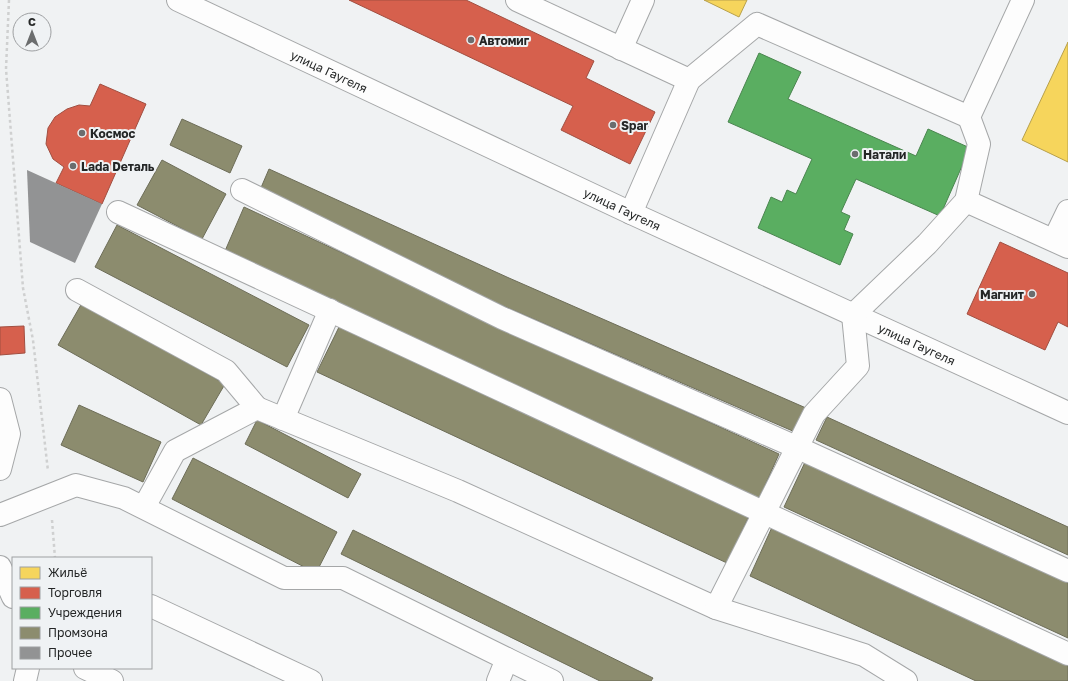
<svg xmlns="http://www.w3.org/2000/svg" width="1068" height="681" font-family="'Golos Text',sans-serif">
  <rect width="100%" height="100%" fill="#f0f2f3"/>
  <!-- homes -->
  <path fill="#f6d55c" stroke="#b7a04c" d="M 704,0 L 747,0 L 739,17 Z
    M 1068,42 L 1068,162 L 1022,140 Z"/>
  <!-- shops -->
  <path fill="#d6604d" stroke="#a14f41" d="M 349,0 L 466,0 L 594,61 L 586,78 L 655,112 L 630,164 L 561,130 L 573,106 Z
    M 100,84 L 146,104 L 102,204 L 56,183 L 64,167 L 53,159 L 46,144 L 48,128 L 55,117 L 67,109 L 79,105 L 90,106 Z
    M 1000,242 L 1068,273 L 1068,327 L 1058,322 L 1045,350 L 967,314 Z
    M 24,326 L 25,353 L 0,355 L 0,327 Z"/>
  <!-- public -->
  <path fill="#5aae61" stroke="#4a854f" d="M 759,53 L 801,72 L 788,99 L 916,156 L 928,129 L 970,148 L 940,216 L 856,179 L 841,212 L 850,216 L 844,230 L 853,234 L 840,265 L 758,228 L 771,197 L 782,202 L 787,190 L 796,194 L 812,159 L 728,122 Z"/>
  <!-- industry -->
  <path fill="#8c8c6e" stroke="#6d6d58" d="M 182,119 L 242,146 L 230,173 L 170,145 Z
    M 162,160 L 226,194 L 202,239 L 137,205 Z
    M 269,169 L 509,278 L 806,408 L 795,432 L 492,301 L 260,190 Z
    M 244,207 L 514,333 L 779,454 L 758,501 L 225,251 Z
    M 117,225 L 309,325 L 287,367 L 95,267 Z
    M 82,303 L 225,384 L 201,425 L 58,345 Z
    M 340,325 L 749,516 L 727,563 L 317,372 Z
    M 79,405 L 161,442 L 143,482 L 61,445 Z
    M 827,417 L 1068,527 L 1068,555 L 816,440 Z
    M 257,420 L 361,474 L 348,498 L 245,444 Z
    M 193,458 L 337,532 L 316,573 L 172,499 Z
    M 806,460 L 1068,580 L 1068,638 L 784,507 Z
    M 773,525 L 1068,662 L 1068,681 L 976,681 L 750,576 Z
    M 353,530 L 653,678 L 651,681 L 600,681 L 341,554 Z"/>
  <!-- building -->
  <path fill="#929394" d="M 27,170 L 102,204 L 75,263 L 30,242 Z"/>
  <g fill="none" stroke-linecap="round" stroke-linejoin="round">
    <!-- minor casing -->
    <g stroke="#a5a7a8" stroke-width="24">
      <g id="minor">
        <path id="s1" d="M 178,0 L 631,213 L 1068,413"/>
        <path d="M 517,0 L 689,80 L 631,213"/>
        <path d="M 621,49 L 643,0"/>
        <path d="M 689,80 L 757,24 L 969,117 L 1023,0"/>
        <path d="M 242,190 L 502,318 L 796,447 L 1068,571"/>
        <path d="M 966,201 L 1068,247"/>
        <path d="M 118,212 L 1068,654"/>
        <path d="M 1054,240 L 1068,211"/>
        <path d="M 77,290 L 226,371 L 257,408"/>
        <path d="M 0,399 L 9,434 L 0,469"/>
        <path d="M 283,419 L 330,310"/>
        <path d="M 144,507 L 175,451 L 257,408 L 458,491 L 716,608"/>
        <path d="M 0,515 L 76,485 L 124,498 L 284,578 L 343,578 L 507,659 L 498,681"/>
        <path d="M 0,567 L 13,597"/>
        <path d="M 151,606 L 311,681"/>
        <path d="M 507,659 L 552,681"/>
        <path d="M 85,668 L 112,681"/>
        <path d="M 25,681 L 28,668"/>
        <path d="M 906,681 L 864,655 L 716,608 L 814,414 L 858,366 L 853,315 L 927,244 L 966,201 L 979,144 L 969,117"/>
      </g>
    </g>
    <!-- path -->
    <path stroke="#cfd0d0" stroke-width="2.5" stroke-dasharray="3 3" stroke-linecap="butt" d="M 9,0 L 6,69 L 23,288 L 33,340 L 48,471
      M 52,520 L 55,558"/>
    <!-- minor -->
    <use href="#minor" stroke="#fdfdfd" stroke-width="22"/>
  </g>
  <!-- markers -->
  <g fill="#6b6d6e" stroke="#eff2f4" stroke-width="1.5">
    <circle cx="471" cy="40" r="4"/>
    <circle cx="613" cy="125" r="4"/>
    <circle cx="82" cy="133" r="4"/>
    <circle cx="855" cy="154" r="4"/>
    <circle cx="73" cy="166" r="4"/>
    <circle cx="1032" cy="294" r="4"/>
  </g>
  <g text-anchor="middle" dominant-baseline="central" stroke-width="4" stroke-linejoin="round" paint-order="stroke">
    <!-- poi labels -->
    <g font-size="12" font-weight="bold" fill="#242626" stroke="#eff2f4" text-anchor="start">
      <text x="479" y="40">Автомиг</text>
      <text x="621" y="125">Spar</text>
      <text x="90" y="133">Космос</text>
      <text x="863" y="154">Натали</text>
      <text x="81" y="166">Lada Dеталь</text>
      <text x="1024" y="294" text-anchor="end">Магнит</text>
    </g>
    <!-- street labels -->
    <g font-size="12" fill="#242626" stroke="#eff2f4">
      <text stroke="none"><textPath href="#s1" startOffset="167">улица Гаугеля</textPath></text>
      <text stroke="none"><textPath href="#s1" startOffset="491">улица Гаугеля</textPath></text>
      <text stroke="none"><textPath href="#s1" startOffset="815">улица Гаугеля</textPath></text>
    </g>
  </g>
  <!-- legend -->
  <rect x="12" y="557" width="140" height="112" fill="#eff2f4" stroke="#9ea0a2"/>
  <rect x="20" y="567" width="20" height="12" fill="#f6d55c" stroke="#9ea0a2"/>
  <text x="48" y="577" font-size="12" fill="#242626">Жильё</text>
  <rect x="20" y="587" width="20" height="12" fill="#d6604d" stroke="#9ea0a2"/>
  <text x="48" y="597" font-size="12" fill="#242626">Торговля</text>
  <rect x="20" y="607" width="20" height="12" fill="#5aae61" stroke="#9ea0a2"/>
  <text x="48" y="617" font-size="12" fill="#242626">Учреждения</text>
  <rect x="20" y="627" width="20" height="12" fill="#8c8c6e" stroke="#9ea0a2"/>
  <text x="48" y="637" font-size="12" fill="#242626">Промзона</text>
  <rect x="20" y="647" width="20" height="12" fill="#929394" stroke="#9ea0a2"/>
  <text x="48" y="657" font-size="12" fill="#242626">Прочее</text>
  <!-- north arrow -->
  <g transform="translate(32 32)"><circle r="19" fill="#eff2f4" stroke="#9ea0a2"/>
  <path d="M0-3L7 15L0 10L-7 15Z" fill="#6b6d6e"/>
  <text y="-6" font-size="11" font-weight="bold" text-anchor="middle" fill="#242626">С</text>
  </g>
</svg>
